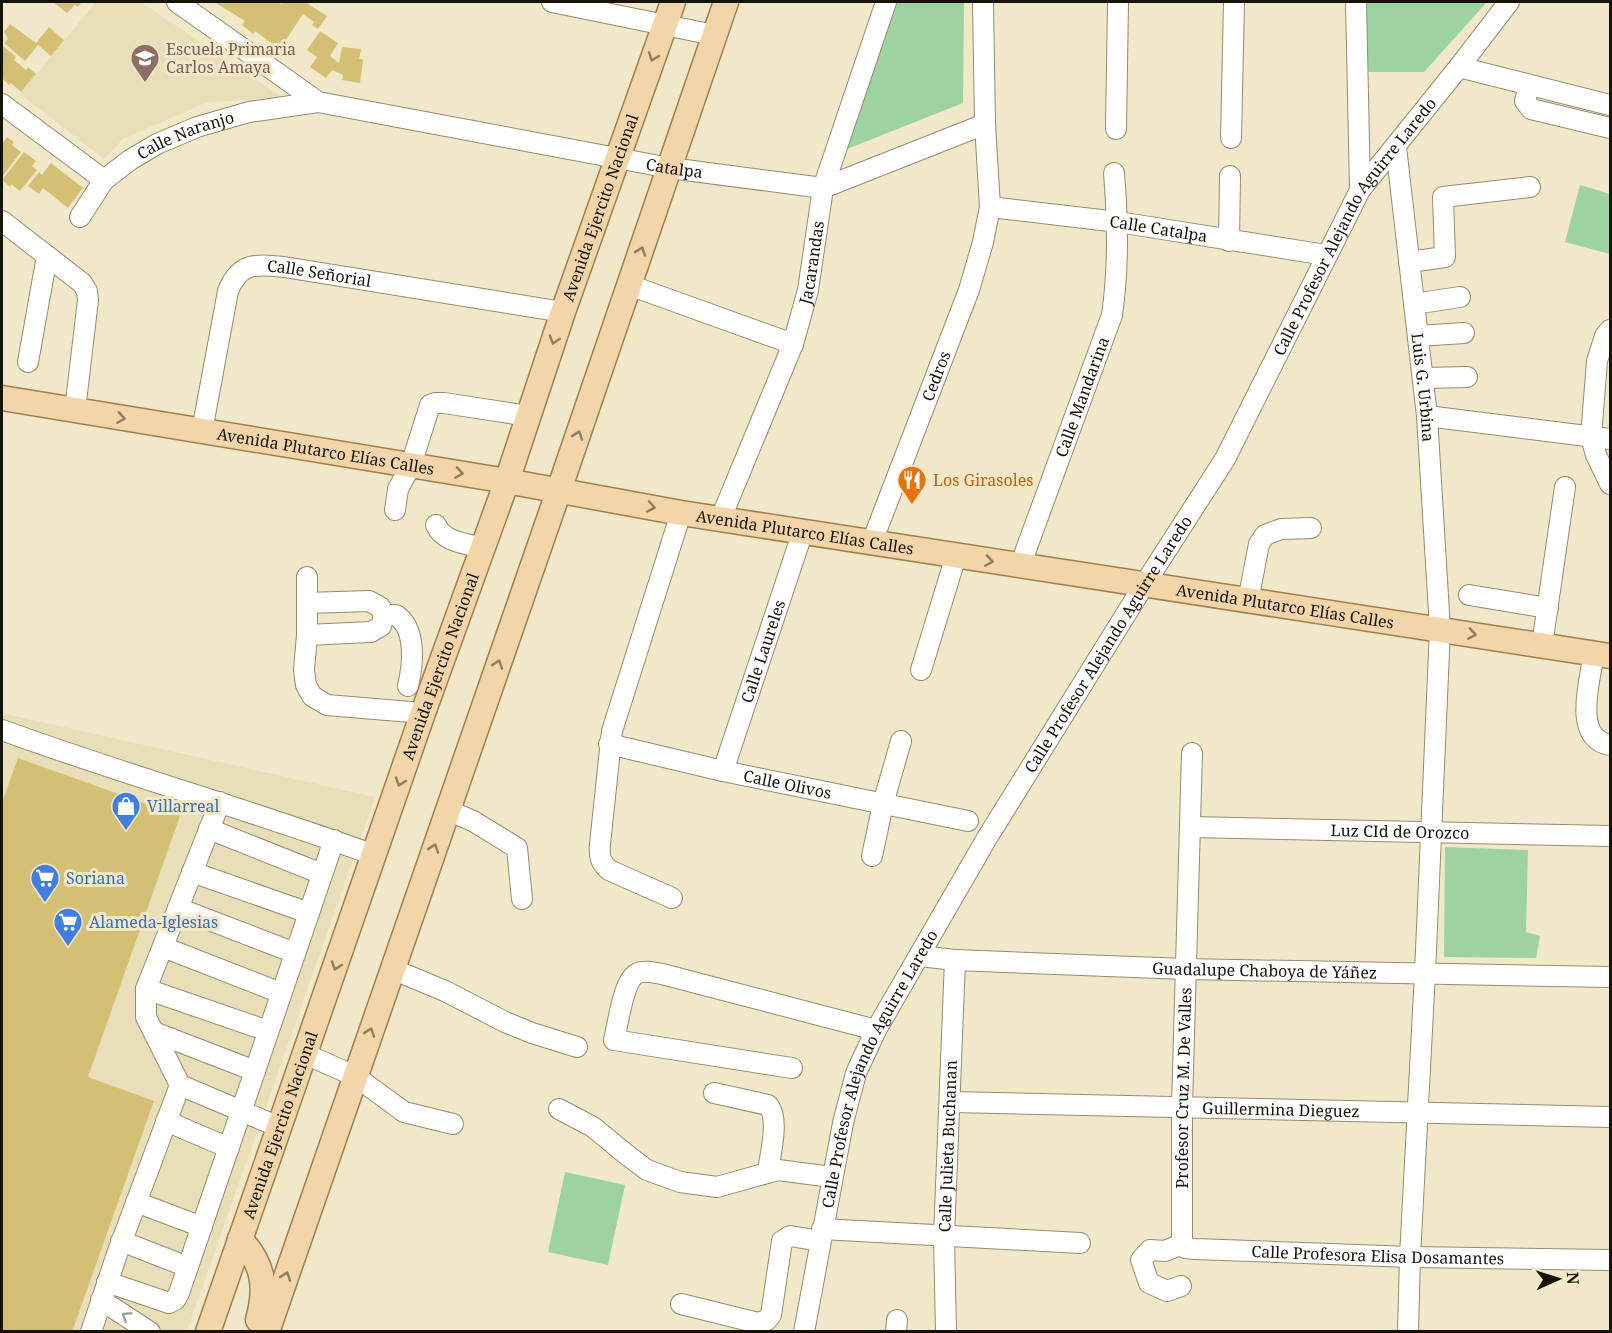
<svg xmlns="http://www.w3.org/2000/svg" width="1612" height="1333" font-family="'Noto Serif',serif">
  <rect width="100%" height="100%" fill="#f1e8c9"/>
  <!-- built -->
  <path fill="#e8deb7" d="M 96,2 L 141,2 L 282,97 L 205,103 L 123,139 L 104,159 L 20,94 Z
    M 2,713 L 375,797 L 187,1331 L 2,1332 Z"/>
  <!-- green -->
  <path fill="#9dd3a0" d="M 896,2 L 964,2 L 963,103 L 847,149 Z
    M 1364,2 L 1487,2 L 1424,72 L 1366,72 Z
    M 1580,185 L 1610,194 L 1610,254 L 1565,242 Z
    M 1445,847 L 1528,850 L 1526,932 L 1540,936 L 1536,958 L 1444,957 Z
    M 565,1172 L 625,1185 L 608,1265 L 548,1252 Z"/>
  <!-- building -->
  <path fill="#d4c075" d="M 53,2 L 81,2 L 81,3 L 78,7 L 75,5 L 67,13 Z
    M 214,2 L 278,2 L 282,4 L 283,2 L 305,2 L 327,16 L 318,29 L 312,25 L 314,22 L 303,14 L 280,49 L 255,31 L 253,34 L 242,25 L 245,21 Z
    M 10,24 L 36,43 L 49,27 L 64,40 L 51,56 L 38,45 L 25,61 L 4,43 L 8,39 L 4,32 Z
    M 320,31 L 338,43 L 330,56 L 339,63 L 342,47 L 361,49 L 359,59 L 363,59 L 360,83 L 342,80 L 343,75 L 332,70 L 326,78 L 310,67 L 317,57 L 307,50 Z
    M 2,45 L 16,57 L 14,60 L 26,70 L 28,67 L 36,74 L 21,92 L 11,83 L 9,85 L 2,78 Z
    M 7,137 L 14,142 L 12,145 L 21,152 L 2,177 L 2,144 Z
    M 24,152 L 36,161 L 32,166 L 37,170 L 20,191 L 11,184 L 10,187 L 2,180 Z
    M 51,163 L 83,188 L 68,208 L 43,188 L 39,194 L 28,186 L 39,172 L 42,175 Z
    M 18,758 L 180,816 L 88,1077 L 154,1101 L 72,1332 L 2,1332 L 2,796 L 4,797 Z"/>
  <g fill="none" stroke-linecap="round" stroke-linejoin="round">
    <!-- minor casing -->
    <g stroke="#948c6f" stroke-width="22">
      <g id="minor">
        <path d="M 177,2 L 318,102"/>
        <path d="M 552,2 L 714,35"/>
        <path d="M 1356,2 L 1360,190"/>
        <path d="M 1459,67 L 1610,105"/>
        <path d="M 1529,85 L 1525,101 L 1531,109 L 1610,128"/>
        <path d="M 2,104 L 104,180"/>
        <path d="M 1116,129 L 1118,2"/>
        <path d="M 1231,138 L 1234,2"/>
        <path id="s1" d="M 1396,147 L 1427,416 L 1440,629 L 1425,973 L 1410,1257 L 1408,1332"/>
        <path id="s2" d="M 990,207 L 1118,222 L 1326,255"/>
        <path id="s3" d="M 80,217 L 104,180 L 130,160 L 157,144 L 197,127 L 249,112 L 318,102 L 670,168 L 823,188 L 985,124"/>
        <path d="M 2,221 L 82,283 L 87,291 L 88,300 L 75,410"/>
        <path d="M 1229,241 L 1230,176"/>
        <path d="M 1409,262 L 1445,257 L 1443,197 L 1530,187"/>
        <path d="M 629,285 L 793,344"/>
        <path d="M 1414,304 L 1460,297"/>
        <path d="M 1610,330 L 1605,336 L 1597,361 L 1591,437 L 1596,455 L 1610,484"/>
        <path d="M 1418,336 L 1464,333"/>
        <path d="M 28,362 L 47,256"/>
        <path d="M 1423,378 L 1467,377"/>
        <path d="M 1427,416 L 1610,439"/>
        <path id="s4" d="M 202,431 L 228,291 C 240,262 256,264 284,267 L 563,312"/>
        <path d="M 395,510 L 398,489 L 411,465 L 430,405 L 435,403 L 444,403 L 528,416"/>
        <path id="s5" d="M 721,518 L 793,344 L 808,290 L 823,188 L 886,2"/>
        <path d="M 436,525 C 443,542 467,544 483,548"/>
        <path id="s6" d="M 872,542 L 969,290 L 983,242 L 990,207 L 985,124 L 983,2"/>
        <path id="s7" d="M 1020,566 L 1112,315 C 1119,267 1118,221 1114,173"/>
        <path d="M 307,577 L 307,635 L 304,670 L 306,685 L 312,696 L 327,705 L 423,713"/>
        <path d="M 1469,595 L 1548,608"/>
        <path d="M 1248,601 L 1259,544 L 1265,535 L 1281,529 L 1311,528"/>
        <path d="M 384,615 L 396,615 C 417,629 413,665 408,686"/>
        <path d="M 307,635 L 371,632 L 381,626 L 384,615 L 380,607 L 369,601 L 307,603"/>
        <path d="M 1542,645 L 1565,487"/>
        <path d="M 1594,653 C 1590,681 1572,738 1610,745"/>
        <path d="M 921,670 L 956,556"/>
        <path d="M 2,730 C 125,775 251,810 374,855"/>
        <path id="s8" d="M 609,744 L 723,771 L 968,821"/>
        <path id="s9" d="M 723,771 L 803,531"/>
        <path d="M 447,810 L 473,821 L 517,848 L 522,899"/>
        <path id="s10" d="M 1190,827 L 1610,836"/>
        <path d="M 209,829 L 322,874"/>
        <path d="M 872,856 L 883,804 L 901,741"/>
        <path d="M 192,872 L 309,913"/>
        <path d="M 672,898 L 609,870 C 600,862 599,856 600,844 L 612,731 L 681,513"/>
        <path d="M 178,908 L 295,953"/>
        <path d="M 163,947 L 281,993"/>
        <path id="s11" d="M 920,956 L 955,960 L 1185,969 L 1610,977"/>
        <path d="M 392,969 L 445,991 L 505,1022 L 532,1033 L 577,1047"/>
        <path d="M 146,989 L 268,1031"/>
        <path d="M 154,1032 L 255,1071"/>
        <path d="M 305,1054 L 355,1076 L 404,1112 L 453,1124"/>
        <path d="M 792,1068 L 614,1040 C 618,1025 623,979 638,973 C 645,970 655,973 662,974 L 876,1030"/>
        <path d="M 180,1085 L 279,1127"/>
        <path d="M 714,1093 L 768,1105 C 780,1119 770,1154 768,1172"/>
        <path id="s12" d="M 951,1102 L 1610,1117"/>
        <path d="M 559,1109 L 593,1127 L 627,1155 L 647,1170 L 680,1182 L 717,1187 L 778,1170 L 832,1177"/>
        <path d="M 166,1121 L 229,1148"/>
        <path d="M 136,1202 L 202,1227"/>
        <path d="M 822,1229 L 1080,1243"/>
        <path d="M 121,1241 L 188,1267"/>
        <path id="s13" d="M 1182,1244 L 1182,1106 L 1192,753"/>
        <path id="s14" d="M 1182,1244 L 1185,1248 L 1195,1249 L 1410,1257 L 1610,1260"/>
        <path d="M 107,1282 L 169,1303 L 175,1300 L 179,1293 L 334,840"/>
        <path d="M 1181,1286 L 1167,1291 L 1149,1283 L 1141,1260 L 1150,1250 L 1165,1251 L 1182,1244"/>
        <path d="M 101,1300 L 150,1332"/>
        <path d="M 681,1304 L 758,1323 L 767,1320 L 771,1315 L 782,1241 L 790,1236 L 820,1241"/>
        <path d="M 91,1332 L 117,1254 L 180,1085 L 146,1017 L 146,989 L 220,802"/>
        <path id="s15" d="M 804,1332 L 843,1123 L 856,1073 L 876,1030 L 987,838 L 1144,585 L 1225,459 L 1360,190 L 1459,67 L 1509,2"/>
        <path d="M 896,1332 L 897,1320"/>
        <path id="s16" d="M 946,1332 L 944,1237 L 955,960"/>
      </g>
    </g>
    <!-- major casing -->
    <g stroke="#9f7f4d" stroke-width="27">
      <g id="major">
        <path id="s17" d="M 2,398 L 507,481 L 681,513 L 1610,656"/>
        <path d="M 240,1239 C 264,1264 267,1288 258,1320"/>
        <path id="s18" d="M 208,1332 L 423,713 L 507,481 L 563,312 L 673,2"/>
        <path d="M 267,1332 L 559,490 L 726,2"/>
      </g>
    </g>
    <!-- minor -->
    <use href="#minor" stroke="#fff" stroke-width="20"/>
    <!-- major -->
    <use href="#major" stroke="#f2d6aa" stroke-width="24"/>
  </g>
  <!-- one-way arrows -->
  <defs><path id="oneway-chevron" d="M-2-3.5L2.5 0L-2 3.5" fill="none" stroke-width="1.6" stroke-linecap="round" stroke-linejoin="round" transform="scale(1.5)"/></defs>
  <g stroke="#8f7e61">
    <use href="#oneway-chevron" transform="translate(653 57) rotate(110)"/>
    <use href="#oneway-chevron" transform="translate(641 251) rotate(-71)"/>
    <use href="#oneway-chevron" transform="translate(554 340) rotate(108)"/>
    <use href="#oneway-chevron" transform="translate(121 418) rotate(9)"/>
    <use href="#oneway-chevron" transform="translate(578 435) rotate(-71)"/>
    <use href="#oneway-chevron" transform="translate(459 473) rotate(9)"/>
    <use href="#oneway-chevron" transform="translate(651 507) rotate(10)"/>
    <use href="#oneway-chevron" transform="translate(989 561) rotate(9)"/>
    <use href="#oneway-chevron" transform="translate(1472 634) rotate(9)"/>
    <use href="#oneway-chevron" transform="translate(498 664) rotate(-71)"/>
    <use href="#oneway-chevron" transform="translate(400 782) rotate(109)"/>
    <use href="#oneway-chevron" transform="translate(434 848) rotate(-71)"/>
    <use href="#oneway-chevron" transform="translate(336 966) rotate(109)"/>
    <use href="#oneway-chevron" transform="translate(370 1032) rotate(-71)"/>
    <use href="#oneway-chevron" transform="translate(286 1276) rotate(-71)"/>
  </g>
  <use stroke="#a1a09c" href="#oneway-chevron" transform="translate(126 1316) rotate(-147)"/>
  <!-- icons -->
  <defs>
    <g id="school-pin" transform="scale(1.5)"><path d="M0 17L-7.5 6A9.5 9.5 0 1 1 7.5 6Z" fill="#8d6e63" stroke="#f1e8c9"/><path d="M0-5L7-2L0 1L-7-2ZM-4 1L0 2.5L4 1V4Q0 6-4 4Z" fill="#fff"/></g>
    <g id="restaurant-pin" transform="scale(1.5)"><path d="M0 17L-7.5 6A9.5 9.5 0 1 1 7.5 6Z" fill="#e8710a" stroke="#f1e8c9"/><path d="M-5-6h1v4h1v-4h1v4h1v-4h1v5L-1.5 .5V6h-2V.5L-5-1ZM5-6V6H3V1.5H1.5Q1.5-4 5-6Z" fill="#fff"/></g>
    <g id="shop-pin" transform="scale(1.5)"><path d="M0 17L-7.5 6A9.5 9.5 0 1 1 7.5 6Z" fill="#3f7fe0" stroke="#f1e8c9"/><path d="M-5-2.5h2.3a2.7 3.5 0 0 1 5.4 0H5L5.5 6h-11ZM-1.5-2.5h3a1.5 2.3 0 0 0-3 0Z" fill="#fff"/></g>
    <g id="supermarket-pin" transform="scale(1.5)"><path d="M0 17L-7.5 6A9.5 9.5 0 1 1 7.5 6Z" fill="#3f7fe0" stroke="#f1e8c9"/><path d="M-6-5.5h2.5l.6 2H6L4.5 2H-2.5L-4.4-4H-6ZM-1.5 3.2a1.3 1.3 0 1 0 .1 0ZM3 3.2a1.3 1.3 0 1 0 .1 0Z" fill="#fff"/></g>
  </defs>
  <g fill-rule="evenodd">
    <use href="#school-pin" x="145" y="58"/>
    <use href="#restaurant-pin" x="912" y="480"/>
    <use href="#shop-pin" x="126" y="806"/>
    <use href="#supermarket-pin" x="45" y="878"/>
    <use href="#supermarket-pin" x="68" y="922"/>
  </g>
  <g text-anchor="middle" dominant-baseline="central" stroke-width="6" stroke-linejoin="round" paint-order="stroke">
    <!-- education labels -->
    <g font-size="16" fill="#785e54" stroke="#f1e8c9" text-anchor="start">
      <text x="166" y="49">Escuela Primaria<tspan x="166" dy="18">Carlos Amaya</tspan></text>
    </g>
    <!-- street labels -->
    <g font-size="16" fill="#151207" stroke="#f1e8c9">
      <text stroke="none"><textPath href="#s3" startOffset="138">Calle Naranjo</textPath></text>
      <text stroke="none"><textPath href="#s3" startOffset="638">Catalpa</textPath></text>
      <text stroke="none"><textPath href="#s18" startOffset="1191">Avenida Ejercito Nacional</textPath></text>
      <text stroke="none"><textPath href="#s15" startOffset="1248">Calle Profesor Alejando Aguirre Laredo</textPath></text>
      <text stroke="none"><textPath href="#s2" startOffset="170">Calle Catalpa</textPath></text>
      <text stroke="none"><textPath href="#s5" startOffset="272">Jacarandas</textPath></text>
      <text stroke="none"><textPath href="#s4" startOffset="246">Calle Señorial</textPath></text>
      <text stroke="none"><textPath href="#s6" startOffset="178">Cedros</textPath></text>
      <text stroke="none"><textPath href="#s1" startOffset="242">Luis G. Urbina</textPath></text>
      <text stroke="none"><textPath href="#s7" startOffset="180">Calle Mandarina</textPath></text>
      <text stroke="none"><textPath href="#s17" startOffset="328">Avenida Plutarco Elías Calles</textPath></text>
      <text stroke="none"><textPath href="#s17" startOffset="814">Avenida Plutarco Elías Calles</textPath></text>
      <text stroke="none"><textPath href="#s17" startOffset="1300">Avenida Plutarco Elías Calles</textPath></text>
      <text stroke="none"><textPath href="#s15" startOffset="762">Calle Profesor Alejando Aguirre Laredo</textPath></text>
      <text stroke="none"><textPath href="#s9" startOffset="126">Calle Laureles</textPath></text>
      <text stroke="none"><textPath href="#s18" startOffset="705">Avenida Ejercito Nacional</textPath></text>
      <text stroke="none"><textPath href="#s8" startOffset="183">Calle Olivos</textPath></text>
      <text stroke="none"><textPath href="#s10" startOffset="210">Luz CId de Orozco</textPath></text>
      <text stroke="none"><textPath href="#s11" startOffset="345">Guadalupe Chaboya de Yáñez</textPath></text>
      <text stroke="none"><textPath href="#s15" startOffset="276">Calle Profesor Alejando Aguirre Laredo</textPath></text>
      <text stroke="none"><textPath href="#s13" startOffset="156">Profesor Cruz M. De Valles</textPath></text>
      <text stroke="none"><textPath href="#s12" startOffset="330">Guillermina Dieguez</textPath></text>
      <text stroke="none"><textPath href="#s18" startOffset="219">Avenida Ejercito Nacional</textPath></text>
      <text stroke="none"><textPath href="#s16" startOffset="186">Calle Julieta Buchanan</textPath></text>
      <text stroke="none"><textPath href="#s14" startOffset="198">Calle Profesora Elisa Dosamantes</textPath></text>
    </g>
    <!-- food labels -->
    <g font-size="16" fill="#c56008" stroke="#f1e8c9" text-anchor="start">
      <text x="933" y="480">Los Girasoles</text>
    </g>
    <!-- shop labels -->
    <g font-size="16" fill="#366cbe" stroke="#f1e8c9" text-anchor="start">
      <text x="147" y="806">Villarreal</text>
      <text x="66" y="878">Soriana</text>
      <text x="89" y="922">Alameda-Iglesias</text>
    </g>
  </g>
  <!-- border -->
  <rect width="1612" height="1333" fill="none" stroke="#151207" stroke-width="6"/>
  <!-- north arrow -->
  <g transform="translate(1558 1279) rotate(87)" stroke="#f1e8c9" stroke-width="4.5" paint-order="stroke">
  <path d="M0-4.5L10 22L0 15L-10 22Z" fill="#151207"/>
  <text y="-9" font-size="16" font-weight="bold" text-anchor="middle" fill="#151207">N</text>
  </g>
</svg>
